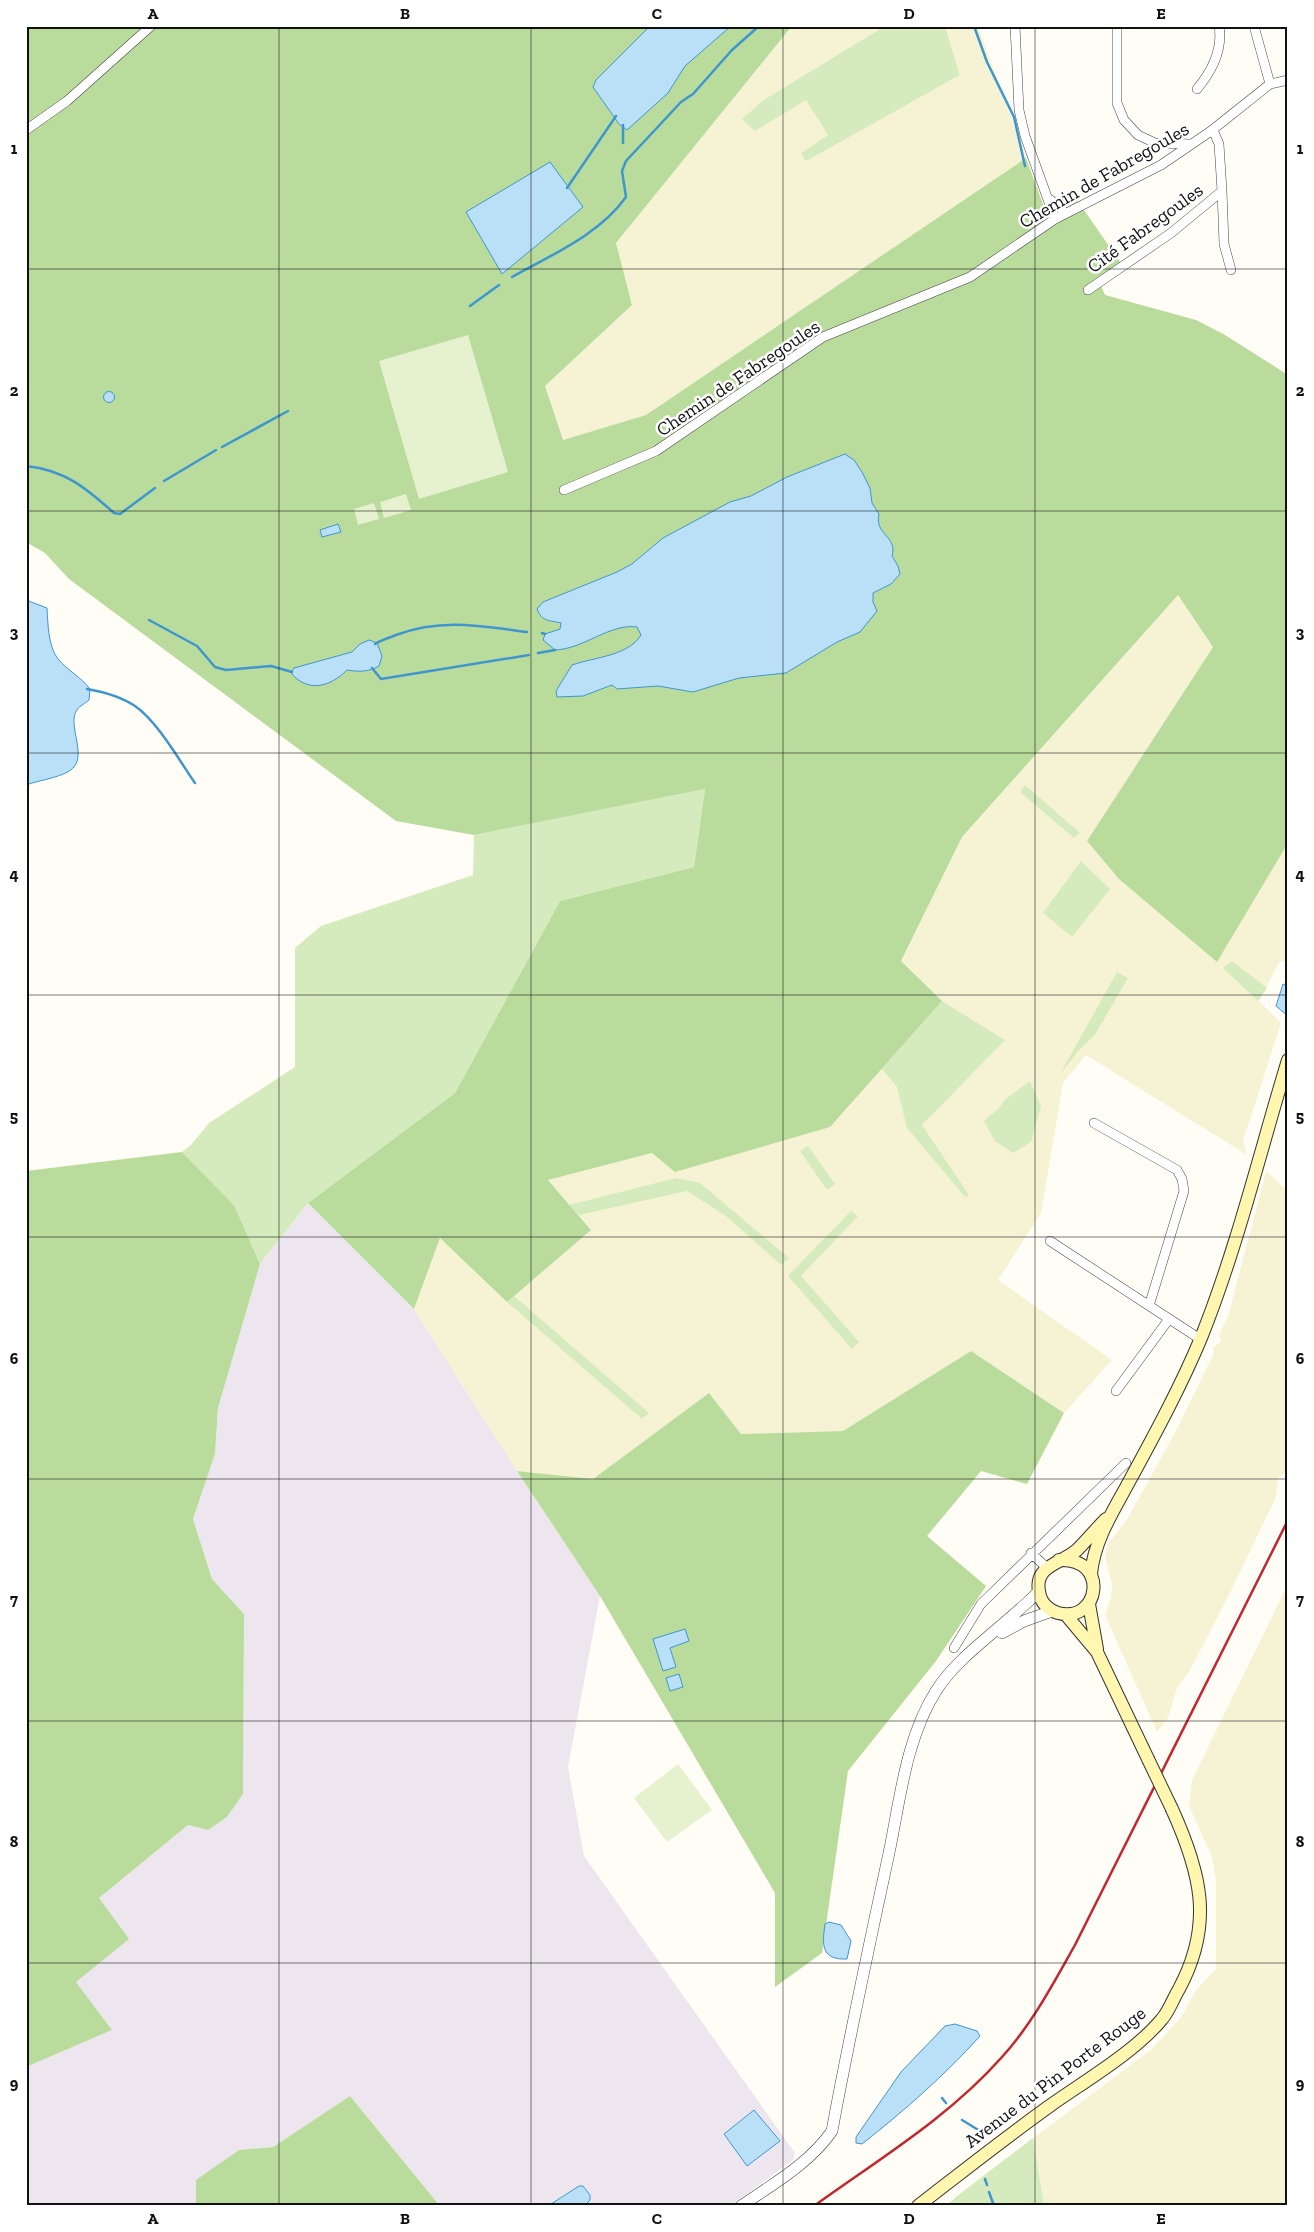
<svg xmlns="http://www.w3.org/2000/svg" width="1314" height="2232" font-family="'Zilla Slab',serif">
  <rect width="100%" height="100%" fill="#fffdf5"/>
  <!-- industrial -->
  <path fill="#eee6ef" d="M 308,1203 L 414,1309 L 517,1471 L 600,1596 L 568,1767 L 584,1856 L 795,2153 L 793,2160 L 730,2206 L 440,2206 L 350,2096 L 273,2147 L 239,2150 L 197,2180 L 196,2206 L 26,2206 L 26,2067 L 112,2030 L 76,1982 L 99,1898 L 188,1825 L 208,1830 L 227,1817 L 243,1794 L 244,1614 L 212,1579 L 193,1519 L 215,1454 L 218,1408 L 260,1264 Z"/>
  <!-- farmland -->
  <path fill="#f6f3d4" d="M 792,26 L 885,26 L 765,99 L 743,119 L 755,130 L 806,99 L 828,135 L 801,153 L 806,160 L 960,75 L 945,26 L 978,26 L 1026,158 L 646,415 L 563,440 L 545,386 L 632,305 L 616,243 Z
    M 1178,595 L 1213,647 L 1087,841 L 1217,961 L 1288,843 L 1288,962 L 1280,961 L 1259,1001 L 1281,1023 L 1243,1141 L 1247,1155 L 1086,1055 L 1063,1083 L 1041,1213 L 998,1280 L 1112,1360 L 1064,1413 L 971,1351 L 843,1431 L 741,1434 L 709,1393 L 593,1479 L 517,1471 L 414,1309 L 440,1238 L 591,1229 L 548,1180 L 653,1153 L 942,1001 L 901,961 L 962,837 Z
    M 1266,1171 L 1288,1191 L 1288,1471 L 1278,1478 L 1276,1497 L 1227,1599 L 1189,1672 L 1177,1688 L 1168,1718 L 1157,1732 L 1105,1615 L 1111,1598 L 1112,1584 L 1105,1557 L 1108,1544 L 1128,1518 L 1179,1425 L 1214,1353 L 1213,1348 L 1221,1342 L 1219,1336 L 1229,1313 Z
    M 1288,1584 L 1288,2206 L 997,2206 L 987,2173 L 1152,2049 L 1182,2016 L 1196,1990 L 1216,1969 L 1216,1880 L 1212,1857 L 1189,1806 L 1192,1780 Z"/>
  <!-- green -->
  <path fill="#d5ebbd" d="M 885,26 L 945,26 L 960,75 L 806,161 L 801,153 L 828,135 L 806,100 L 755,131 L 742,119 L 765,99 Z
    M 1025,785 L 1080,833 L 1074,838 L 1020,792 Z
    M 705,789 L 694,867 L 560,901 L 455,1093 L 308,1203 L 260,1264 L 234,1205 L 182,1152 L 191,1145 L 209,1123 L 295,1067 L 295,948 L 321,926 L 473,875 L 474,835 Z
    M 1081,861 L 1110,889 L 1072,937 L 1043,913 Z
    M 1232,961 L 1267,988 L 1258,1001 L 1223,968 Z
    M 1117,972 L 1128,978 L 1095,1035 L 1079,1050 L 1060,1074 Z
    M 942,1001 L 1005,1040 L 922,1125 L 969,1195 L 966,1198 L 907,1128 L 897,1087 L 882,1069 Z
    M 1030,1081 L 1041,1106 L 1031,1142 L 1013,1153 L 995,1141 L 984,1121 L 1000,1107 L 1004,1100 Z
    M 808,1146 L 835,1184 L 827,1190 L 800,1151 Z
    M 676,1178 L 700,1183 L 789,1258 L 781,1265 L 726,1216 L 687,1191 L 579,1215 L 569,1205 Z
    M 851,1211 L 858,1216 L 801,1276 L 859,1342 L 852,1349 L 788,1276 Z
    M 514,1296 L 649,1413 L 642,1419 L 507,1302 Z
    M 1033,2138 L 1044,2206 L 946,2206 L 957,2196 Z"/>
  <!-- forest -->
  <path fill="#b9dc9c" d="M 26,26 L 792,26 L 616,243 L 632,305 L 545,386 L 563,440 L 646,415 L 1026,158 L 1044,207 L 1077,200 L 1125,269 L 1101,286 L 1105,295 L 1196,320 L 1225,335 L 1288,375 L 1288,843 L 1217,962 L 1119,879 L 1087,841 L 1213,647 L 1178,595 L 962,837 L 901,961 L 942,1001 L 830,1127 L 675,1172 L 652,1153 L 548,1180 L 591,1230 L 507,1302 L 440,1238 L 414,1309 L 308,1203 L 455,1093 L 560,901 L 694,867 L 705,789 L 474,835 L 396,821 L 69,579 L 45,553 L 26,542 Z
    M 182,1152 L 234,1205 L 260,1264 L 218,1408 L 215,1454 L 193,1519 L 212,1579 L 244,1614 L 243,1794 L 227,1817 L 208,1830 L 188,1825 L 99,1898 L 129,1939 L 76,1982 L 112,2030 L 26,2067 L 26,1171 Z
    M 971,1351 L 1064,1413 L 1027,1484 L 981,1471 L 927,1536 L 986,1586 L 936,1661 L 848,1771 L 822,1953 L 775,1987 L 775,1893 L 600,1596 L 517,1471 L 593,1479 L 709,1393 L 741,1434 L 843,1431 Z
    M 350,2096 L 440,2206 L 196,2206 L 196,2180 L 239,2150 L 273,2147 Z"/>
  <!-- pitch -->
  <path fill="#e6f2cf" d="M 468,335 L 508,472 L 419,499 L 379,361 Z
    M 406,494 L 411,510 L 384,518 L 380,502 Z
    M 374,503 L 379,519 L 358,525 L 354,509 Z
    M 678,1764 L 712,1810 L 667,1842 L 634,1798 Z"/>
  <!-- water -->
  <path fill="#b9e0f7" stroke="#3f96cf" d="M 650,26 L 731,26 L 685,66 L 668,93 L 627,130 L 619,124 L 593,87 L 596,80 Z
    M 550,162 L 583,207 L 502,274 L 466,212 Z
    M103.5 397a5.5 5.5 0 1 1 11 0a5.5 5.5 0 1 1-11 0Z
    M 845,454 L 854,460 L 862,472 L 870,488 L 872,503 L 879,514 C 874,535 898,536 892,556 L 898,566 L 900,574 L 891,584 L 873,593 L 873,602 L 877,611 L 860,632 L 837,642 L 786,673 L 739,678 L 693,692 L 658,686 L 617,689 L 612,685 L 583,696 L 557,697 L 556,691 L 572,665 C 595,657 628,656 641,635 L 637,627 C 610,623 584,649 555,650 L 543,640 L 545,634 L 560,629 L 561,623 C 549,620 542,622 537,609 L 543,602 L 617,572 L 632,564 L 663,538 L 730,502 L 751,496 L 787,477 Z
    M 338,524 L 341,532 L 322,537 L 320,530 Z
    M 26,600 L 47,608 C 48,624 48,646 58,659 C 67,670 81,677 90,689 L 89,700 C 86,703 79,706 77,710 C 67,723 86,753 74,767 C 66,777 39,780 26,785 Z
    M 369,640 L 377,643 L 382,656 L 379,666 C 369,672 359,672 347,670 C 330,687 308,693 291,673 L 294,668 L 352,652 L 360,644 Z
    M 1283,984 L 1288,986 L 1288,1016 L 1276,1006 Z
    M 685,1629 L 689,1641 L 670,1648 L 676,1667 L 663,1671 L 653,1639 Z
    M 679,1674 L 683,1687 L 670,1691 L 666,1678 Z
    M 829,1922 L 841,1925 L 851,1941 L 847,1959 C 821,1960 822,1945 825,1924 Z
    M 955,2024 L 977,2031 L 980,2036 C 945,2075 904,2111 862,2144 L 856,2143 L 856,2137 L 901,2072 L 945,2026 Z
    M 754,2110 L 780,2141 L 747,2166 L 724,2134 Z
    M 579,2186 L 583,2186 L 590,2195 L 590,2200 L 584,2206 L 548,2206 Z"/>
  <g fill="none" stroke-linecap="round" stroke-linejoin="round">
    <!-- stream -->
    <path stroke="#3f96cf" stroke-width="2.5" d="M 974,26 L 987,62 L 1014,117 L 1025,166
      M 623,125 L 623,143
      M 567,188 L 616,116
      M 512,277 C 551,255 599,235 626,197 L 622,171 L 626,161 L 681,102 L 693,94 L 732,50 L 759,26
      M 470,306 L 499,285
      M 222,447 L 288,411
      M 26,466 C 65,470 86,488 114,513 L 120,514 L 155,488
      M 164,481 L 216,450
      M 149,620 L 197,646 L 215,667 L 226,670 L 271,666 L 292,672
      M 542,633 L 545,634
      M 375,644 C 381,640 389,638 396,635 C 442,618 480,626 527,632
      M 538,653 L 555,650
      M 372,668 L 381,679 L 529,655
      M 87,689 C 104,692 120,696 135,706 C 157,721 179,760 195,783
      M 942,2098 L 946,2103
      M 962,2120 L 980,2131
      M 985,2179 L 987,2185
      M 989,2192 L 994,2206"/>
    <!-- minor casing -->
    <g stroke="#444" stroke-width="10">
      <path id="minor" d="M 1015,26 L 1019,110 L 1025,136 L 1055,219
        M 1117,26 L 1117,103 L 1124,120 L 1138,135 L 1155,143 L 1191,144
        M 1254,26 L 1270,84
        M 1197,89 C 1212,71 1223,50 1219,26
        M 26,130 L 67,101 L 151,26
        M 1222,191 L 1224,244 L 1231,270
        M 1048,198 L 1061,208 L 1064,214
        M 1088,290 L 1171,233 L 1222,191 L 1219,144 L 1213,130
        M 564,490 L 656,451 L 823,337 L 970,277 L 1055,219 L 1161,165 L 1211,131 L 1270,84 L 1288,80
        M 1094,1123 L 1177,1170 L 1182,1179 L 1184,1191 L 1149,1306
        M 1050,1241 L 1200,1339
        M 1116,1391 L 1169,1319
        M 1031,1553 L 1046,1567
        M 954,1648 L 981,1604 L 1126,1463"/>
    </g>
    <!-- tertiary casing -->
    <g stroke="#444" stroke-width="12">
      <path id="tertiary" d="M 1002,1633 L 1024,1621 L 1052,1611
        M 741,2206 C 773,2184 810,2163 832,2131 C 849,2038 869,1946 889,1853 C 900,1800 906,1738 936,1691 C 957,1656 1009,1623 1039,1591"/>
    </g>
    <!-- secondary casing -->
    <g stroke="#333" stroke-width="14">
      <path id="secondary" d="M 1059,1560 C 1110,1557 1100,1624 1058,1613 C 1048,1610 1040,1602 1039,1591 C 1034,1565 1063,1563 1077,1550 C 1087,1540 1096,1529 1106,1519
        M 1091,1574 C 1094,1540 1114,1510 1130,1480 C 1155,1434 1181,1386 1201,1338 C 1237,1248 1260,1152 1288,1060
        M 1089,1604 L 1097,1649
        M 1066,1615 L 1097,1652 L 1148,1759
        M 918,2206 C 962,2172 1006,2137 1051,2105 C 1085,2081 1136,2051 1162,2019 C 1169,2011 1173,1999 1179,1989 C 1214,1924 1201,1873 1172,1809"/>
    </g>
    <!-- minor -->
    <use href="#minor" stroke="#fff" stroke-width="9"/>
    <!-- tertiary -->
    <use href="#tertiary" stroke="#fff" stroke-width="11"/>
    <!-- secondary -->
    <use href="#secondary" stroke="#fff6b0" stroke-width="12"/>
    <!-- rail -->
    <path stroke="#c4262e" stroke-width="2.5" d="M 814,2206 C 879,2159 948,2118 1002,2057 C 1032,2024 1053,1984 1075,1945 L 1288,1520"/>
    <!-- secondary-bridge casing -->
    <g stroke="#333" stroke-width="14" stroke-linecap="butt">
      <path id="secondary-bridge" d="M 1148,1759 L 1172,1809"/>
    </g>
    <!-- secondary-bridge -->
    <use href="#secondary-bridge" stroke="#fff6b0" stroke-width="12"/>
  </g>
  <!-- grid -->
  <path fill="none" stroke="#111" stroke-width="1" stroke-opacity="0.55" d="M 279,26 L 279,2206M 531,26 L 531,2206M 783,26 L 783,2206M 1035,26 L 1035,2206M 26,269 L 1288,269M 26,511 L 1288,511M 26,753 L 1288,753M 26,995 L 1288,995M 26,1237 L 1288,1237M 26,1479 L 1288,1479M 26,1721 L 1288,1721M 26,1963 L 1288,1963"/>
  <g text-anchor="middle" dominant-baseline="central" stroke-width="5" stroke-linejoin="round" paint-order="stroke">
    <!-- street labels -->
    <g font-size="19" fill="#111" stroke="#fff">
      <text transform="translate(1104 175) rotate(-30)">Chemin de Fabregoules</text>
      <text transform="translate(1145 228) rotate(-36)">Cité Fabregoules</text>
      <text transform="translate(738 378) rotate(-34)">Chemin de Fabregoules</text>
      <text transform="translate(1055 2077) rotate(-37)">Avenue du Pin Porte Rouge</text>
    </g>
  </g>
  <!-- border -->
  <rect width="1314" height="2232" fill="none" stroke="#ffffff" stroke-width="55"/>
  <rect x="28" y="28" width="1258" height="2176" fill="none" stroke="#111" stroke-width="2"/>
  <g font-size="16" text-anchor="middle" font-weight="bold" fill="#111">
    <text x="153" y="19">A</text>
    <text x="405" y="19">B</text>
    <text x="657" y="19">C</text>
    <text x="909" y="19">D</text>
    <text x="1161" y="19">E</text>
    <text x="14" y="154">1</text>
    <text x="1300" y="154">1</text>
    <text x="14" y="396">2</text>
    <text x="1300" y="396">2</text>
    <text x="14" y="638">3</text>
    <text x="1300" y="638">3</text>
    <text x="14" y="880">4</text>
    <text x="1300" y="880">4</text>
    <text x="14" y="1122">5</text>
    <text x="1300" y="1122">5</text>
    <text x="14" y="1364">6</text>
    <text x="1300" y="1364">6</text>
    <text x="14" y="1605">7</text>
    <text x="1300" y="1605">7</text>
    <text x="14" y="1847">8</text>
    <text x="1300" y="1847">8</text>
    <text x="14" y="2089">9</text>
    <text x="1300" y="2089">9</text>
    <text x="153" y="2224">A</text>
    <text x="405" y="2224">B</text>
    <text x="657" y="2224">C</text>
    <text x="909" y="2224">D</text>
    <text x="1161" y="2224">E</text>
  </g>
</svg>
